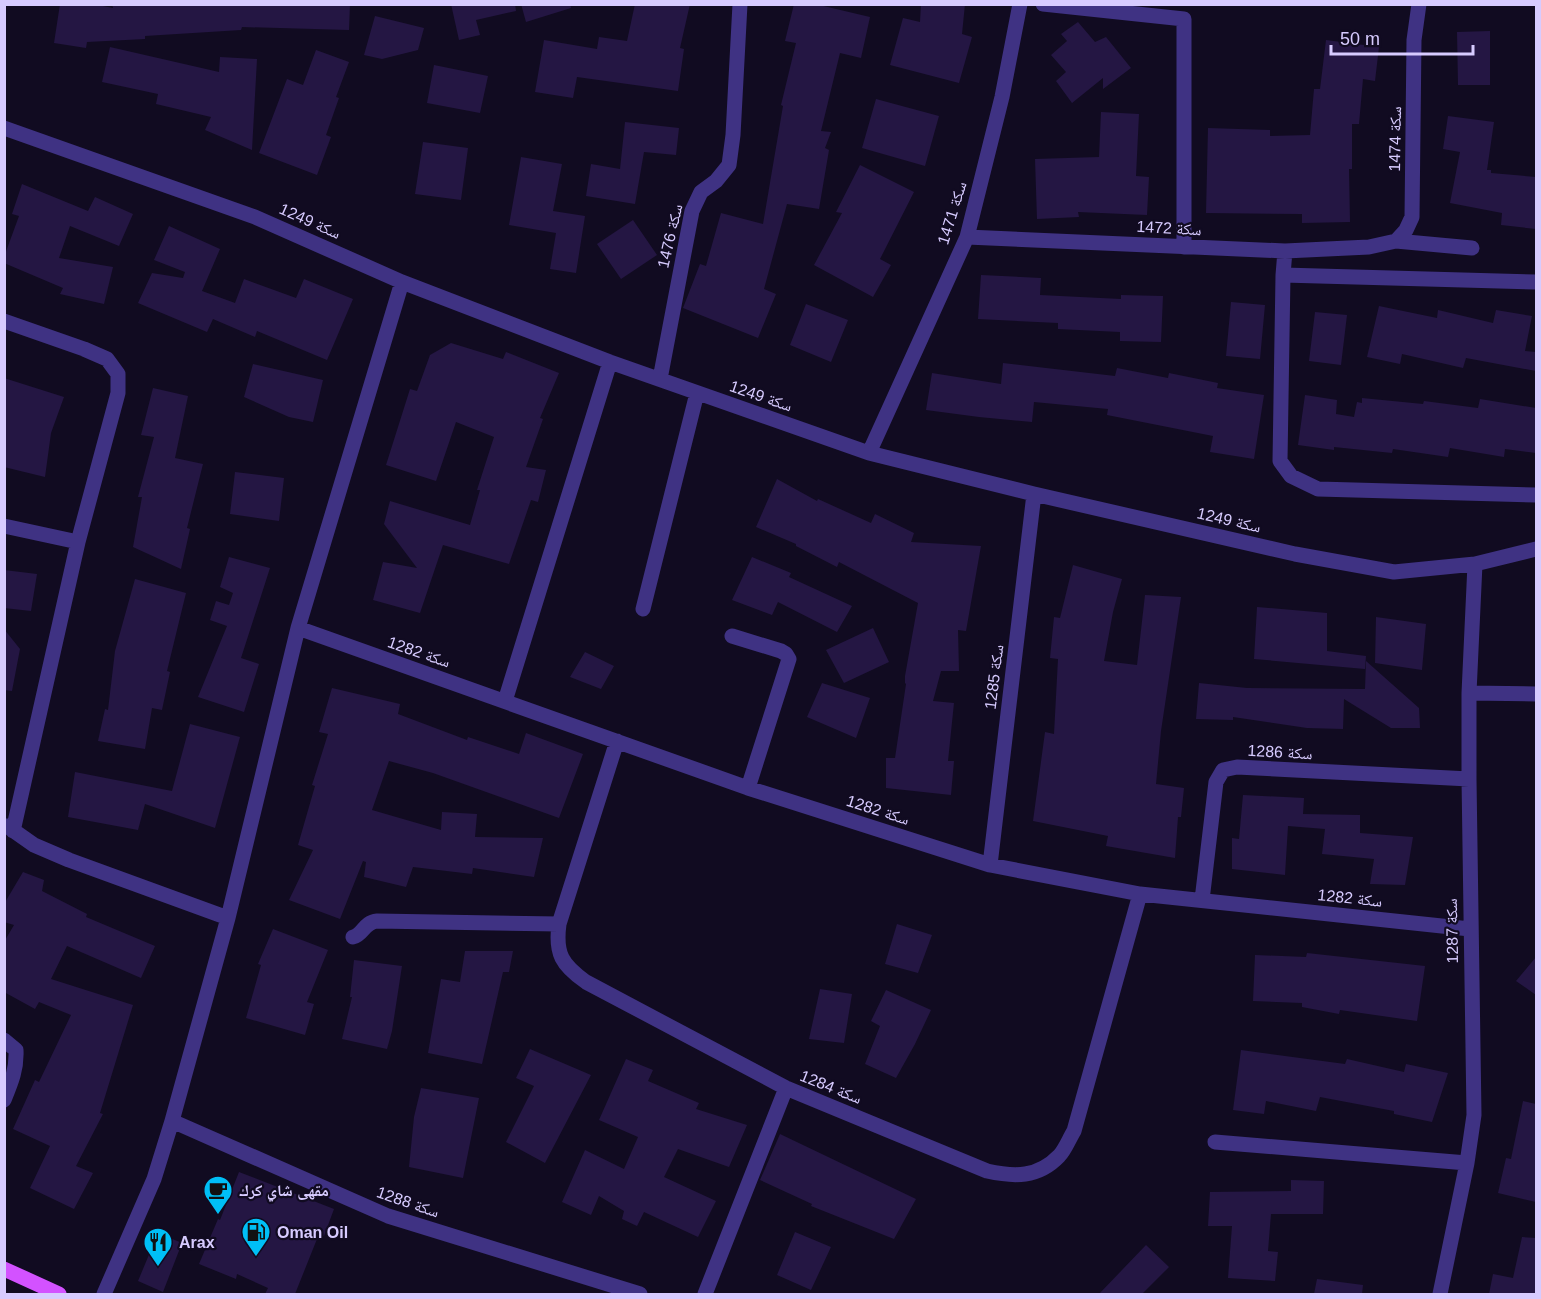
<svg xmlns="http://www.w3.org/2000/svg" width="1541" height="1299" font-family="Helvetica,'Noto Naskh Arabic',sans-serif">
  <rect width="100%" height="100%" fill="#110b21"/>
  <!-- building -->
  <path fill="#241643" d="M 60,4 L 93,4 L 113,8 L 112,4 L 350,4 L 349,30 L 242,27 L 241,30 L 145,36 L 145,39 L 87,42 L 86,48 L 54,43 Z
    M 451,4 L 515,4 L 516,11 L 476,20 L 480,35 L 459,40 Z
    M 521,4 L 570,4 L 571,8 L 526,22 Z
    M 635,4 L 690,4 L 680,48 L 684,49 L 678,91 L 577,77 L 573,98 L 535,92 L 544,40 L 597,49 L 599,37 L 627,41 Z
    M 794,4 L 815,4 L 870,17 L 861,58 L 840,53 L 821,131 L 831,132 L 825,148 L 829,150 L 819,209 L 787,204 L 764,289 L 776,294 L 758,338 L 683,308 L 700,264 L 706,266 L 721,213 L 763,224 L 783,106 L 781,105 L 796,43 L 785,41 Z
    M 921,4 L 965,4 L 962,34 L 972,37 L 959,83 L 890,65 L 903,18 L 920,22 Z
    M 375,16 L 424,28 L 418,50 L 382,59 L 364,55 Z
    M 1078,22 L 1095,42 L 1106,37 L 1131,68 L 1103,89 L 1103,78 L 1072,103 L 1056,81 L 1066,72 L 1051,55 L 1067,41 L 1061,34 Z
    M 1490,31 L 1490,85 L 1458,85 L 1457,32 Z
    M 1326,40 L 1379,47 L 1375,81 L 1363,79 L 1359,124 L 1352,124 L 1352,169 L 1349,169 L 1350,222 L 1302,223 L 1302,214 L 1206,213 L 1208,128 L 1270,130 L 1270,136 L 1310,135 L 1314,89 L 1320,89 Z
    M 110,47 L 219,72 L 220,57 L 257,59 L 252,150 L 205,130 L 211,117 L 156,104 L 158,94 L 102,82 Z
    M 316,50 L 349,62 L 336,97 L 339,98 L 326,135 L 331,137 L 317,175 L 259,153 L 287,79 L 303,85 Z
    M 434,65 L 488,76 L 480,113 L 427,103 Z
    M 876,99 L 939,116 L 925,166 L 862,148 Z
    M 1101,112 L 1139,114 L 1136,176 L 1149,177 L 1147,215 L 1078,212 L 1079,217 L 1037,219 L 1035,159 L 1099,157 Z
    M 1448,116 L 1494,122 L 1487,170 L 1491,170 L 1491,173 L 1536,177 L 1536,229 L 1501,225 L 1502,213 L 1450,203 L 1460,152 L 1443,149 Z
    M 625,122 L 679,128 L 676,155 L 644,152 L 635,204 L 586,196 L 591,164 L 620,169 Z
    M 423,142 L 468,148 L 461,200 L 415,194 Z
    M 521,157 L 562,164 L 553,211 L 585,216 L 576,273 L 550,269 L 556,233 L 509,225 Z
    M 860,165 L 914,192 L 880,259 L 891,265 L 873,297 L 814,265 L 842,213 L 836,212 Z
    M 22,184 L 88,211 L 95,197 L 133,214 L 119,246 L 70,226 L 59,258 L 113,267 L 104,304 L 60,294 L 63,288 L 4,263 L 4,257 L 19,216 L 12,214 Z
    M 633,220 L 657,255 L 621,279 L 597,244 Z
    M 169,226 L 220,249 L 202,291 L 235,303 L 244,279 L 296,298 L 304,279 L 353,299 L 327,360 L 257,331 L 255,337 L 213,319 L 207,332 L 138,303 L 152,273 L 183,278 L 185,272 L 154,260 Z
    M 981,275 L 1041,278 L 1040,295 L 1121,299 L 1121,295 L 1163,296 L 1161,342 L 1120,341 L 1120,332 L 1058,329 L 1058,323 L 978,319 Z
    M 1231,302 L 1265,305 L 1260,359 L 1226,356 Z
    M 806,304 L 848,320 L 831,362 L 790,345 Z
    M 1379,306 L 1437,318 L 1438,310 L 1493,323 L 1496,310 L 1532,316 L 1525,351 L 1536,352 L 1536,371 L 1466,358 L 1463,368 L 1402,354 L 1400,364 L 1367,357 Z
    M 1315,312 L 1347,315 L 1341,365 L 1309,361 Z
    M 451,343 L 503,359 L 506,352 L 559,373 L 540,418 L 543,419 L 526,467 L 546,470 L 538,502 L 531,500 L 509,564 L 443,545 L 420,613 L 373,600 L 383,562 L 417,568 L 384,524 L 390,501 L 470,525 L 480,490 L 477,490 L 494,437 L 456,422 L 436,481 L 386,465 L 410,389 L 417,391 L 430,355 Z
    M 1003,363 L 1115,376 L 1117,368 L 1168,378 L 1169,373 L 1218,383 L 1217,388 L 1264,395 L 1254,459 L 1210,452 L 1213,436 L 1107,415 L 1108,409 L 1034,402 L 1032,422 L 979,417 L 926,410 L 932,373 L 1001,384 Z
    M 253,364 L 323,380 L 313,422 L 289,417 L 244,397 Z
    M 4,378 L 64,397 L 51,433 L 45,477 L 4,467 Z
    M 153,388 L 188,396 L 175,458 L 203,464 L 187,528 L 190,529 L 181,569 L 133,547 L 142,497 L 138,497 L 154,437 L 141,435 Z
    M 1305,395 L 1337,400 L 1336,414 L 1354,417 L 1357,402 L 1362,403 L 1362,398 L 1423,404 L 1424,401 L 1478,408 L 1480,399 L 1536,408 L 1536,453 L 1505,449 L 1504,457 L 1450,448 L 1448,457 L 1393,449 L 1392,453 L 1334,447 L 1334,450 L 1298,445 Z
    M 235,472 L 284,478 L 279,521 L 230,514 Z
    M 777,479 L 817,501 L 818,499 L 871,523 L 875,514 L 914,533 L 911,542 L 981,546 L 966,631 L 958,630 L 959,671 L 941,671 L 933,701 L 954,703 L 948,761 L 954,761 L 951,795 L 886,788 L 886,758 L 895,758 L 906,684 L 905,683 L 905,676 L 918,603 L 839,562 L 837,567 L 796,546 L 796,544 L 756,527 Z
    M 229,557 L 270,568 L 241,658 L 259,664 L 244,712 L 198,697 L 227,626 L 210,620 L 216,601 L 229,605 L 233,593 L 220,587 Z
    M 752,557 L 791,573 L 789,577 L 852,606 L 837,632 L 778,602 L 772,615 L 732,600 Z
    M 1073,565 L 1122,579 L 1113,612 L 1104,661 L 1137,665 L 1145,595 L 1181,597 L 1161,731 L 1156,784 L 1184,788 L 1181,817 L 1178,817 L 1175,858 L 1106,846 L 1108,836 L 1033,821 L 1045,732 L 1054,734 L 1058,659 L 1050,658 L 1054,617 L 1060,618 Z
    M 4,570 L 37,574 L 31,611 L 4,608 Z
    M 135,579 L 186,593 L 167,671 L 170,672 L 162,710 L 152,708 L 145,749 L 98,741 L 105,709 L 108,710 L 115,651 Z
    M 1257,607 L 1327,613 L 1327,651 L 1366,656 L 1365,669 L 1254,659 Z
    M 1376,617 L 1426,624 L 1422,670 L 1375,663 Z
    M 873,628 L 889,662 L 844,683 L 826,650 Z
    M 4,629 L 20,649 L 12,691 L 4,690 Z
    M 585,652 L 614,666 L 601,689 L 570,677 Z
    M 1366,661 L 1419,708 L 1420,728 L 1391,728 L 1344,699 L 1343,729 L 1307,728 L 1233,717 L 1233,720 L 1196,719 L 1199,683 L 1247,688 L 1365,689 Z
    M 822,683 L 870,698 L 856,738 L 807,717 Z
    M 332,688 L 400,704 L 398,714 L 467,740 L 468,737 L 519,754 L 526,733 L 583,754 L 559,818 L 433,773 L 389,761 L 372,810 L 441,830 L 442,812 L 477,814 L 475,837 L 543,838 L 534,877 L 473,868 L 472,874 L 413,867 L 406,887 L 364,877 L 366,862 L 363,861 L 340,919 L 289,900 L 313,850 L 298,845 L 315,786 L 312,785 L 328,734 L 319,732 Z
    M 190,724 L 240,737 L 215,828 L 145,804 L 138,830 L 68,817 L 75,772 L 172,791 Z
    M 1243,795 L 1304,798 L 1303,814 L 1360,815 L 1360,833 L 1413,837 L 1405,885 L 1370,884 L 1374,859 L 1322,854 L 1325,829 L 1288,826 L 1285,875 L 1232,869 L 1232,838 L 1239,839 Z
    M 23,872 L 44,880 L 42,891 L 87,914 L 86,917 L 155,946 L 141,978 L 67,946 L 51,979 L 133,1005 L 100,1113 L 103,1114 L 76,1166 L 93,1173 L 74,1209 L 30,1188 L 50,1146 L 13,1129 L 35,1080 L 39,1082 L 71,1015 L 39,1002 L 35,1009 L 4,992 L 4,942 L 14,925 L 4,922 L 4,904 Z
    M 897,924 L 932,935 L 918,973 L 885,964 Z
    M 273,929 L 328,950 L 307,1002 L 314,1004 L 305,1035 L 246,1018 L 261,965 L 258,964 Z
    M 465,951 L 513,951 L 509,972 L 503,972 L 482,1064 L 428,1053 L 441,979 L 460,982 Z
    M 1307,953 L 1425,966 L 1417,1021 L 1340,1010 L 1339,1014 L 1302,1007 L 1302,1003 L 1253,1001 L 1255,955 L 1306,957 Z
    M 1536,957 L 1536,995 L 1516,981 Z
    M 354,960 L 402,966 L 392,1031 L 387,1049 L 342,1039 L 352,997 L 350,997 Z
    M 820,989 L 852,994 L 844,1043 L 809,1039 Z
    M 886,990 L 931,1010 L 915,1044 L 896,1078 L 865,1064 L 880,1026 L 871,1021 Z
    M 530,1049 L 591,1075 L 545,1163 L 506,1142 L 534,1086 L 516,1078 Z
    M 1241,1050 L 1345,1064 L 1347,1059 L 1404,1072 L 1406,1064 L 1448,1073 L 1432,1122 L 1394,1114 L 1394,1111 L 1320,1097 L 1316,1111 L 1266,1101 L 1264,1114 L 1233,1110 Z
    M 626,1059 L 653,1070 L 648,1081 L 699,1103 L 696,1109 L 747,1125 L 729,1167 L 678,1149 L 664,1177 L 716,1201 L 698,1237 L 644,1212 L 637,1226 L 622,1219 L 624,1211 L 599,1196 L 591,1215 L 562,1202 L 585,1150 L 624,1169 L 638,1137 L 599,1120 Z
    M 421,1088 L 479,1098 L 463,1178 L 409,1167 L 414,1117 Z
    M 1523,1101 L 1536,1104 L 1536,1202 L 1498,1193 L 1506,1158 L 1511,1159 Z
    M 780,1134 L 916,1199 L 894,1239 L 811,1206 L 812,1204 L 760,1180 Z
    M 239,1172 L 334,1209 L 324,1236 L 319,1234 L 295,1294 L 265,1294 L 268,1288 L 237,1274 L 236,1279 L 199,1264 L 218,1219 L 220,1220 Z
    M 1291,1180 L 1324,1181 L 1323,1214 L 1271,1214 L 1268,1251 L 1278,1252 L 1275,1281 L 1228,1278 L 1232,1226 L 1208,1226 L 1210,1192 L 1291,1191 Z
    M 795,1232 L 831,1247 L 811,1290 L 777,1275 Z
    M 158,1233 L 182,1243 L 163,1292 L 138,1281 Z
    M 1522,1237 L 1536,1238 L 1536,1294 L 1489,1294 L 1493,1274 L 1513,1278 Z
    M 1146,1245 L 1169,1267 L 1142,1294 L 1099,1294 Z
    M 1317,1279 L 1363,1285 L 1362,1294 L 1314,1294 Z"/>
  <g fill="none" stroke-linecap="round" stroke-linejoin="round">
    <!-- minor -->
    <path stroke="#3f3283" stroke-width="15" d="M 1043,4 L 1184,19 L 1184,247
      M 4,128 L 255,217 L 402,282 L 610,362 L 869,453 L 1034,494 L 1295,554 L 1394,572 L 1475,564 L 1536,549
      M 967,237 L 1285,251 L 1369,247 L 1396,241 L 1406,230 L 1412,217 L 1414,40 L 1419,4
      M 1396,241 L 1472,248
      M 1285,251 L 1283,275 L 1280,461 L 1291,476 L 1318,489 L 1536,495
      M 1283,275 L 1536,282
      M 4,321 L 84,349 L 107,359 L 118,374 L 118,393 L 78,542 L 13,831
      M 660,379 L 692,211 L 701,192 L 716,181 L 729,165 L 733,135 L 740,4
      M 869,453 L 967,237 L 1002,97 L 1020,4
      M 4,526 L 78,542
      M 643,609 L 697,393
      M 298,628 L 748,788 L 990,865 L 1140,894 L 1470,929
      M 732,636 L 781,651 L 786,654 L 789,659 L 748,788
      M 1469,693 L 1536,694
      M 505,701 L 610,362
      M 617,741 L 559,924 C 555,954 562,965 586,982 L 786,1088 L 987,1171 C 1014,1177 1038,1178 1059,1156 C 1065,1150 1069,1139 1074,1131 L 1140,894
      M 7,826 L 34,845 L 69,860 L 228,918
      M 990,865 L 1034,494
      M 1202,900 L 1216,782 L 1223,770 L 1237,767 L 1469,779
      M 353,937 C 363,935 364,922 377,921 L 559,924
      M 4,1040 L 16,1050 C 17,1069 11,1083 4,1100
      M 172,1121 L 388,1216 L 640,1294
      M 1215,1142 L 1467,1163
      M 104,1294 L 154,1179 L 172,1121 L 228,918 L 298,628 L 402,282
      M 705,1294 L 786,1088
      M 1440,1294 L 1467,1163 L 1474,1115 L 1469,779 L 1469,693 L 1475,564"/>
    <!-- major -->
    <path stroke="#d352ff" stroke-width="15" d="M 4,1269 L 59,1294"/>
  </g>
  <!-- icons -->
  <defs>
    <g id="cafe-pin" transform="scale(1.5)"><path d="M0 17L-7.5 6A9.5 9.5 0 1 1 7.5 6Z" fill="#00bff6" stroke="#110b21"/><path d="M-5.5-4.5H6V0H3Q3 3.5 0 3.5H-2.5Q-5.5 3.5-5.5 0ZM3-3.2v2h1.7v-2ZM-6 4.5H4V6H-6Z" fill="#111"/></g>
    <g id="fuel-pin" transform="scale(1.5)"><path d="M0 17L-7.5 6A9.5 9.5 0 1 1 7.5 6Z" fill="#00bff6" stroke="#110b21"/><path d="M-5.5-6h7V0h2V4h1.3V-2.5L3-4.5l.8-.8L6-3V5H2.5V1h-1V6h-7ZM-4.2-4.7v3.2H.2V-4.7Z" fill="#111"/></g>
    <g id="restaurant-pin" transform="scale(1.5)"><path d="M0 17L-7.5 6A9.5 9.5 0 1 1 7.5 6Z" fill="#00bff6" stroke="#110b21"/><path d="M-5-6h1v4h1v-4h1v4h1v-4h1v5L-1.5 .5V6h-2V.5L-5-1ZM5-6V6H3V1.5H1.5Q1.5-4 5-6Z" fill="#111"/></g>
  </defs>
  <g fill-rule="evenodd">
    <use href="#cafe-pin" x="218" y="1190"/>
    <use href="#fuel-pin" x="256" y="1232"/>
    <use href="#restaurant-pin" x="158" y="1242"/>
  </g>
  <g text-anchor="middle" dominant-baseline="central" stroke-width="4.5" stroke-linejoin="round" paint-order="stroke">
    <!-- street labels -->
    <g font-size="16" fill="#d7cbff" stroke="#110b21">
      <text transform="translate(1395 139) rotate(-89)">سكة 1474</text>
      <text transform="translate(952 213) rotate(-73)">سكة 1471</text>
      <text transform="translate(310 221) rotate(24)">سكة 1249</text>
      <text transform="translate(1169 228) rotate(3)">سكة 1472</text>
      <text transform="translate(670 236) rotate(-77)">سكة 1476</text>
      <text transform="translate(761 396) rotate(19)">سكة 1249</text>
      <text transform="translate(1229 520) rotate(13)">سكة 1249</text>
      <text transform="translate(419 652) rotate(19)">سكة 1282</text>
      <text transform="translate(994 677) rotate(-83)">سكة 1285</text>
      <text transform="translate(1280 752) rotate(3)">سكة 1286</text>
      <text transform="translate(878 810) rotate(18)">سكة 1282</text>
      <text transform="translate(1350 898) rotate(6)">سكة 1282</text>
      <text transform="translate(1452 931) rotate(-91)">سكة 1287</text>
      <text transform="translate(831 1087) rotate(22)">سكة 1284</text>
      <text transform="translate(408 1202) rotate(19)">سكة 1288</text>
    </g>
    <!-- poi labels -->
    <g font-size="16" font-weight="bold" fill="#d7cbff" stroke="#110b21" text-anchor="start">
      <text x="239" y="1190">مقهى شاي كرك</text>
      <text x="277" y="1232">Oman Oil</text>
      <text x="179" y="1242">Arax</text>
    </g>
  </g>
  <!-- border -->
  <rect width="1541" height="1299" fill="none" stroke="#d7cbff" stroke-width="12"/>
  <!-- scale -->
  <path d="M1331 45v9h142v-9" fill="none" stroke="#d7cbff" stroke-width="3"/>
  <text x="1340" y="45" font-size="18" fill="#d7cbff" stroke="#110b21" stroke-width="4.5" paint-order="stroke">50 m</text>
</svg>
